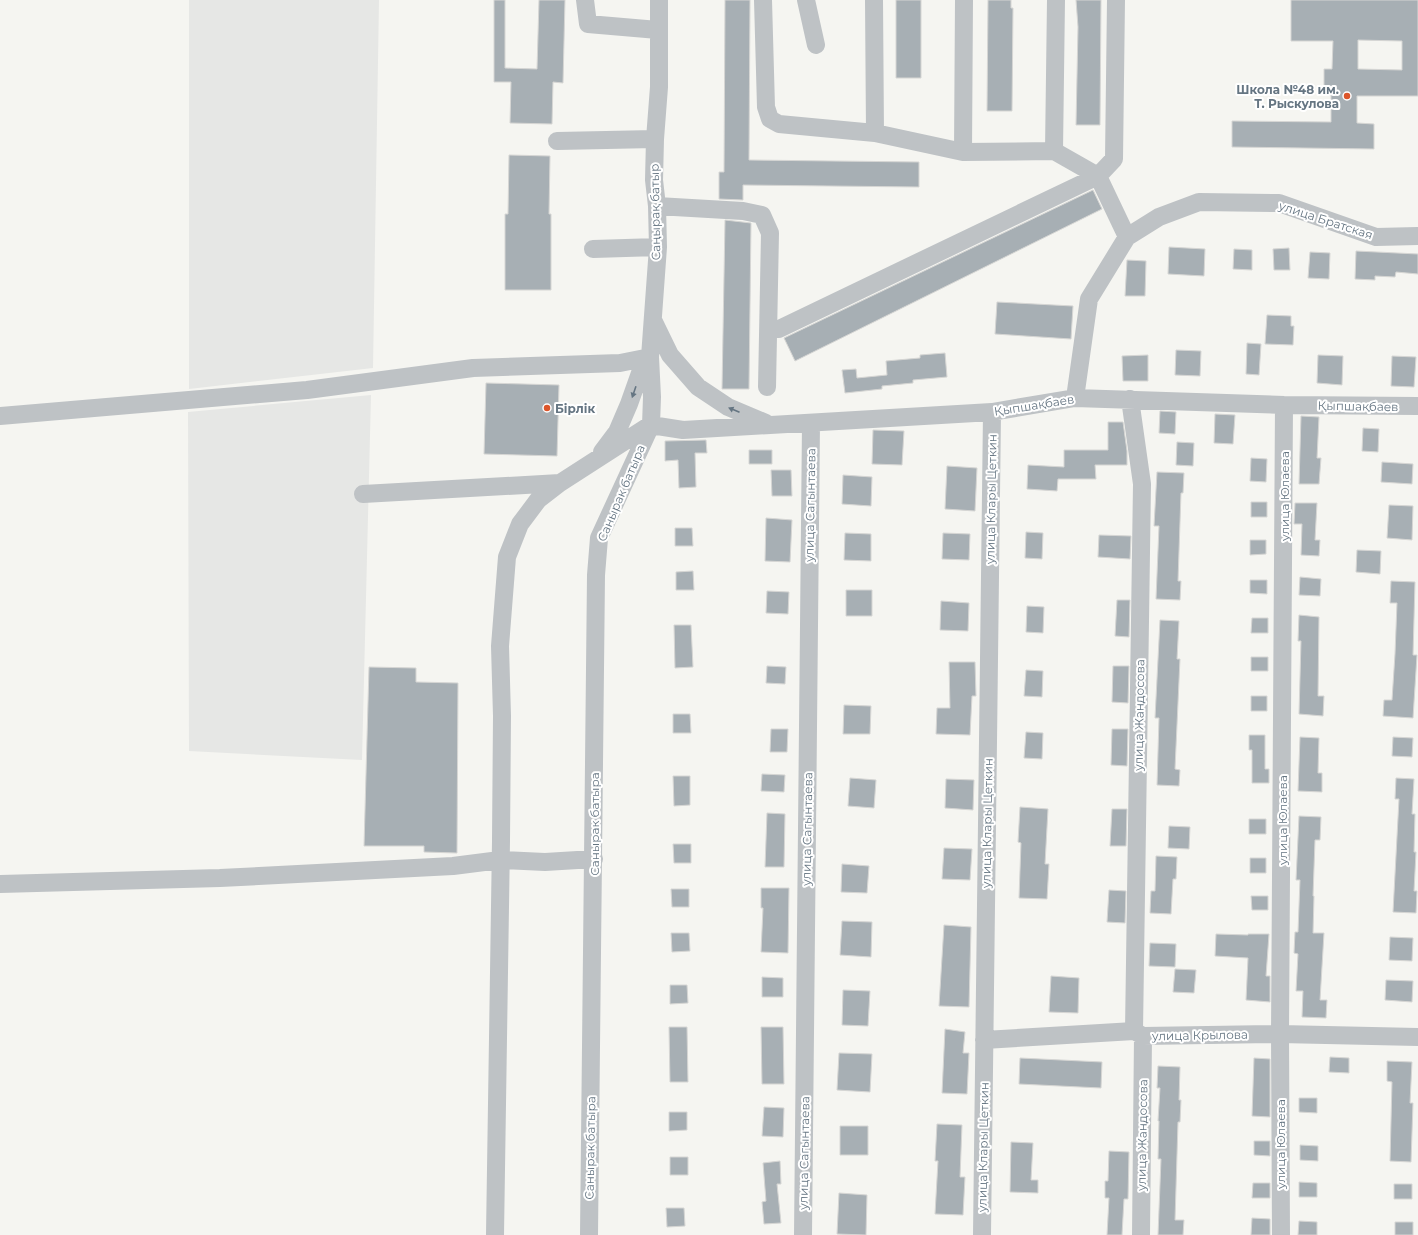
<svg xmlns="http://www.w3.org/2000/svg" width="1418" height="1235" font-family="Montserrat,sans-serif">
  <rect width="100%" height="100%" fill="#f5f5f1"/>
  <!-- built -->
  <path fill="#e6e7e5" d="M 189,0 L 379,0 L 373,368 L 189,389 Z
    M 371,395 L 362,760 L 189,751 L 188,412 Z"/>
  <!-- building -->
  <path fill="#a7afb4" stroke="#d6d6d4" fill-rule="evenodd" d="M 494,0 L 505,0 L 505,68 L 537,69 L 539,0 L 565,0 L 563,83 L 553,82 L 552,124 L 510,123 L 511,82 L 494,82 Z
    M 725,0 L 750,0 L 749,160 L 919,162 L 919,187 L 743,185 L 743,200 L 719,199 L 719,172 L 724,172 Z
    M 896,0 L 921,0 L 921,78 L 896,78 Z
    M 988,0 L 1011,0 L 1011,8 L 1013,8 L 1012,111 L 987,111 Z
    M 1076,0 L 1101,0 L 1100,125 L 1076,125 L 1078,27 Z
    M 1291,0 L 1418,0 L 1418,96 L 1357,96 L 1357,123 L 1374,124 L 1374,149 L 1232,147 L 1232,121 L 1331,122 L 1331,95 L 1324,95 L 1324,69 L 1332,69 L 1333,41 L 1291,41 ZM 1358,40 L 1402,41 L 1402,70 L 1358,69 Z
    M 509,155 L 550,156 L 549,214 L 551,214 L 551,290 L 505,290 L 505,214 L 508,214 Z
    M 1093,190 L 1102,209 L 795,361 L 784,338 Z
    M 725,220 L 751,223 L 749,389 L 722,389 Z
    M 1169,247 L 1205,249 L 1204,276 L 1168,274 Z
    M 1289,248 L 1290,270 L 1274,270 L 1273,249 Z
    M 1234,249 L 1252,250 L 1252,270 L 1233,269 Z
    M 1356,251 L 1418,254 L 1418,274 L 1396,272 L 1395,277 L 1375,276 L 1375,280 L 1355,279 Z
    M 1310,252 L 1330,253 L 1329,279 L 1308,278 Z
    M 1127,260 L 1146,261 L 1145,296 L 1125,296 Z
    M 997,302 L 1073,306 L 1071,339 L 995,334 Z
    M 1267,315 L 1291,316 L 1291,326 L 1294,326 L 1293,345 L 1265,344 Z
    M 1247,343 L 1261,344 L 1259,375 L 1246,374 Z
    M 1176,350 L 1201,351 L 1200,376 L 1175,375 Z
    M 945,353 L 947,377 L 913,380 L 913,383 L 882,386 L 882,389 L 845,393 L 842,370 L 856,369 L 857,378 L 887,375 L 886,361 L 920,358 L 920,355 Z
    M 1148,355 L 1148,381 L 1123,381 L 1122,356 Z
    M 1318,355 L 1343,356 L 1342,385 L 1317,383 Z
    M 1392,356 L 1416,357 L 1414,387 L 1391,386 Z
    M 486,383 L 559,385 L 557,456 L 484,454 Z
    M 1160,411 L 1176,412 L 1175,434 L 1159,433 Z
    M 1215,414 L 1235,415 L 1233,444 L 1214,443 Z
    M 1301,416 L 1319,417 L 1317,458 L 1321,458 L 1319,484 L 1299,484 Z
    M 1108,422 L 1123,422 L 1127,451 L 1127,465 L 1095,465 L 1096,479 L 1058,479 L 1057,491 L 1027,489 L 1028,465 L 1064,467 L 1064,450 L 1108,450 Z
    M 1363,428 L 1379,429 L 1378,452 L 1362,451 Z
    M 873,430 L 904,431 L 902,465 L 872,464 Z
    M 706,440 L 707,453 L 695,453 L 696,487 L 679,488 L 678,460 L 665,461 L 665,441 Z
    M 1177,442 L 1194,443 L 1193,466 L 1176,465 Z
    M 749,450 L 772,450 L 772,464 L 749,464 Z
    M 1251,458 L 1267,459 L 1266,482 L 1250,481 Z
    M 1382,462 L 1413,464 L 1412,484 L 1381,482 Z
    M 947,466 L 977,468 L 975,511 L 945,509 Z
    M 771,470 L 791,470 L 792,496 L 772,496 Z
    M 1157,472 L 1184,473 L 1183,493 L 1181,493 L 1178,581 L 1181,581 L 1180,600 L 1156,599 L 1159,526 L 1154,526 Z
    M 843,475 L 872,477 L 871,506 L 842,504 Z
    M 1251,502 L 1267,502 L 1267,517 L 1251,517 Z
    M 1295,503 L 1317,503 L 1315,540 L 1320,540 L 1319,556 L 1301,555 L 1302,524 L 1294,524 Z
    M 1389,505 L 1413,506 L 1412,540 L 1387,538 Z
    M 766,518 L 792,520 L 790,562 L 765,561 Z
    M 675,528 L 692,528 L 693,546 L 675,546 Z
    M 1026,532 L 1043,533 L 1042,559 L 1025,558 Z
    M 845,533 L 871,534 L 871,561 L 844,560 Z
    M 943,533 L 970,534 L 969,560 L 942,559 Z
    M 1099,535 L 1131,536 L 1130,559 L 1098,557 Z
    M 1250,540 L 1266,540 L 1266,554 L 1250,555 Z
    M 1357,550 L 1381,551 L 1380,574 L 1356,572 Z
    M 693,571 L 694,590 L 676,590 L 676,572 Z
    M 1300,577 L 1321,579 L 1320,596 L 1299,595 Z
    M 1250,580 L 1267,580 L 1267,594 L 1250,593 Z
    M 1391,581 L 1415,582 L 1413,655 L 1417,655 L 1413,718 L 1383,716 L 1384,700 L 1392,700 L 1395,654 L 1397,603 L 1390,603 Z
    M 846,590 L 872,590 L 872,616 L 846,616 Z
    M 767,591 L 789,592 L 788,614 L 766,613 Z
    M 1117,600 L 1130,600 L 1129,637 L 1115,636 Z
    M 941,601 L 969,603 L 968,631 L 940,630 Z
    M 1027,606 L 1044,607 L 1043,633 L 1026,632 Z
    M 1299,615 L 1319,617 L 1318,696 L 1324,696 L 1323,716 L 1299,714 L 1301,641 L 1298,641 Z
    M 1252,618 L 1268,618 L 1268,633 L 1251,633 Z
    M 1160,620 L 1179,621 L 1177,659 L 1180,659 L 1175,769 L 1180,770 L 1179,786 L 1157,785 L 1159,718 L 1155,718 Z
    M 674,625 L 691,625 L 693,667 L 675,668 Z
    M 1251,657 L 1268,657 L 1268,671 L 1251,671 Z
    M 949,662 L 975,662 L 976,696 L 972,696 L 970,735 L 936,734 L 937,708 L 950,708 Z
    M 767,666 L 786,667 L 785,684 L 766,683 Z
    M 1113,666 L 1129,666 L 1128,703 L 1112,702 Z
    M 369,667 L 416,668 L 416,682 L 458,683 L 457,853 L 424,852 L 424,846 L 364,846 Z
    M 1026,670 L 1043,671 L 1042,697 L 1024,696 Z
    M 1251,696 L 1267,696 L 1267,711 L 1251,711 Z
    M 844,705 L 871,706 L 870,734 L 843,734 Z
    M 673,714 L 690,714 L 691,733 L 673,733 Z
    M 771,729 L 788,729 L 787,752 L 770,752 Z
    M 1112,729 L 1128,729 L 1127,766 L 1111,765 Z
    M 1026,732 L 1043,733 L 1042,759 L 1024,758 Z
    M 1249,735 L 1265,735 L 1265,769 L 1269,769 L 1269,783 L 1252,783 L 1252,750 L 1249,750 Z
    M 1300,737 L 1319,738 L 1318,773 L 1322,773 L 1322,792 L 1298,791 Z
    M 1393,737 L 1413,738 L 1412,757 L 1392,756 Z
    M 762,774 L 785,775 L 784,792 L 761,791 Z
    M 673,776 L 690,776 L 690,805 L 674,806 Z
    M 850,778 L 876,780 L 874,808 L 848,806 Z
    M 1396,778 L 1414,779 L 1412,814 L 1415,814 L 1414,852 L 1416,852 L 1414,891 L 1417,891 L 1416,913 L 1393,912 L 1399,799 L 1395,799 Z
    M 946,779 L 974,780 L 973,810 L 945,808 Z
    M 1020,807 L 1048,809 L 1045,864 L 1049,864 L 1047,899 L 1019,898 L 1021,843 L 1018,842 Z
    M 1112,809 L 1127,809 L 1126,846 L 1110,846 Z
    M 767,813 L 785,814 L 784,867 L 765,867 Z
    M 1299,816 L 1321,817 L 1320,840 L 1315,840 L 1313,896 L 1314,896 L 1313,933 L 1324,933 L 1320,1000 L 1327,1000 L 1326,1018 L 1302,1017 L 1303,991 L 1296,991 L 1298,954 L 1294,953 L 1295,932 L 1298,932 L 1300,880 L 1296,880 Z
    M 1249,819 L 1266,819 L 1266,834 L 1249,834 Z
    M 1169,826 L 1190,827 L 1189,849 L 1168,848 Z
    M 673,844 L 691,844 L 691,863 L 674,863 Z
    M 944,848 L 972,849 L 970,880 L 942,879 Z
    M 1156,856 L 1177,857 L 1176,879 L 1173,879 L 1171,914 L 1150,913 L 1151,891 L 1155,891 Z
    M 1250,858 L 1266,858 L 1266,873 L 1250,873 Z
    M 842,864 L 869,866 L 867,893 L 841,892 Z
    M 761,888 L 789,888 L 788,953 L 761,952 L 763,908 L 761,908 Z
    M 671,889 L 689,889 L 689,907 L 672,907 Z
    M 1109,890 L 1126,891 L 1125,923 L 1107,922 Z
    M 1251,896 L 1268,896 L 1268,910 L 1252,910 Z
    M 842,921 L 872,922 L 871,957 L 840,955 Z
    M 944,925 L 971,927 L 969,1007 L 939,1006 Z
    M 671,933 L 689,933 L 690,951 L 672,952 Z
    M 1216,934 L 1248,935 L 1248,934 L 1269,934 L 1266,976 L 1270,976 L 1270,1002 L 1246,1000 L 1248,958 L 1215,956 Z
    M 1390,937 L 1413,938 L 1412,961 L 1389,960 Z
    M 1150,943 L 1176,944 L 1175,967 L 1149,966 Z
    M 1175,969 L 1196,970 L 1194,993 L 1173,992 Z
    M 1051,976 L 1079,978 L 1078,1013 L 1049,1012 Z
    M 762,977 L 783,978 L 783,997 L 762,997 Z
    M 1386,980 L 1413,981 L 1412,1002 L 1385,1000 Z
    M 670,985 L 687,985 L 688,1003 L 670,1004 Z
    M 843,990 L 870,991 L 868,1026 L 842,1025 Z
    M 669,1027 L 687,1027 L 688,1082 L 670,1082 Z
    M 761,1027 L 783,1027 L 784,1084 L 762,1084 Z
    M 945,1029 L 965,1032 L 963,1053 L 969,1053 L 967,1094 L 942,1093 Z
    M 839,1053 L 872,1054 L 870,1092 L 837,1090 Z
    M 1330,1057 L 1349,1058 L 1349,1073 L 1329,1072 Z
    M 1020,1058 L 1102,1062 L 1101,1088 L 1019,1084 Z
    M 1254,1058 L 1270,1059 L 1270,1117 L 1252,1116 Z
    M 1387,1061 L 1412,1062 L 1410,1103 L 1413,1103 L 1411,1162 L 1390,1161 L 1392,1082 L 1387,1081 Z
    M 1158,1066 L 1180,1067 L 1179,1100 L 1181,1100 L 1180,1122 L 1178,1122 L 1175,1220 L 1184,1220 L 1183,1235 L 1158,1235 L 1161,1159 L 1158,1159 L 1159,1121 L 1158,1121 L 1160,1088 L 1157,1088 Z
    M 1299,1098 L 1317,1098 L 1317,1113 L 1299,1112 Z
    M 764,1107 L 784,1108 L 783,1137 L 762,1136 Z
    M 669,1112 L 687,1112 L 687,1130 L 669,1131 Z
    M 937,1124 L 962,1125 L 960,1177 L 965,1177 L 963,1215 L 935,1214 L 938,1161 L 935,1161 Z
    M 840,1126 L 868,1126 L 868,1155 L 840,1155 Z
    M 1254,1141 L 1270,1141 L 1270,1156 L 1254,1155 Z
    M 1011,1142 L 1033,1143 L 1031,1180 L 1038,1180 L 1038,1193 L 1010,1192 Z
    M 1300,1145 L 1318,1146 L 1318,1161 L 1300,1160 Z
    M 1109,1151 L 1129,1152 L 1128,1199 L 1124,1199 L 1122,1235 L 1107,1235 L 1109,1198 L 1105,1198 L 1105,1181 L 1108,1181 Z
    M 670,1157 L 688,1157 L 688,1175 L 670,1175 Z
    M 780,1161 L 781,1184 L 777,1184 L 781,1223 L 764,1224 L 762,1202 L 766,1201 L 763,1163 Z
    M 1299,1182 L 1317,1183 L 1317,1197 L 1299,1197 Z
    M 1253,1183 L 1270,1183 L 1270,1198 L 1252,1198 Z
    M 1394,1184 L 1412,1184 L 1412,1199 L 1394,1199 Z
    M 839,1193 L 867,1195 L 866,1235 L 837,1234 Z
    M 666,1208 L 684,1208 L 685,1226 L 667,1227 Z
    M 1252,1218 L 1270,1219 L 1270,1235 L 1251,1235 Z
    M 1299,1221 L 1317,1222 L 1317,1235 L 1298,1235 Z
    M 1395,1222 L 1413,1222 L 1413,1235 L 1395,1235 Z"/>
  <g fill="none" stroke-linecap="round" stroke-linejoin="round">
    <!-- minor -->
    <path stroke="#bec2c5" stroke-width="18" d="M 585,0 L 588,24 L 658,30
      M 763,0 L 766,107 L 770,119 L 779,124 L 875,133 L 963,152 L 1054,151 L 1098,176 L 1127,237
      M 806,0 L 816,45
      M 874,0 L 875,133
      M 557,141 L 655,139
      M 1054,151 L 1056,0
      M 963,152 L 964,0
      M 657,206 L 743,211 L 762,215 L 770,233 L 767,387
      M 593,249 L 658,247
      M 653,320 L 670,355 L 698,387 L 728,407 L 766,423
      M 779,329 L 1098,176 L 1114,159 L 1116,0
      M 1075,398 L 1089,299 L 1127,237 L 1159,217 L 1199,202 L 1279,203 L 1376,237 L 1418,236
      M 1130,399 L 1142,484 L 1134,1031
      M 0,416 L 307,390 L 473,368 L 620,363 L 650,357
      M 651,425 L 683,430 L 992,412 L 1075,398 L 1284,405 L 1418,406
      M 602,452 L 617,432 L 629,404 L 640,373 L 650,357
      M 363,494 L 560,483
      M 0,884 L 220,878 L 453,866 L 500,860 L 545,862 L 594,859
      M 984,1040 L 1134,1031 L 1143,1036 L 1280,1034 L 1418,1037
      M 495,1235 L 501,841 L 502,716 L 500,646 L 507,557 L 520,524 L 538,500 L 560,483 L 650,425
      M 589,1235 L 596,575 L 599,538 L 651,425 L 652,397 L 650,357 L 658,247 L 657,206 L 654,180 L 655,139 L 659,87 L 659,0
      M 803,1235 L 811,423
      M 982,1235 L 992,412
      M 1141,1235 L 1143,1036
      M 1281,1235 L 1280,1034 L 1284,405"/>
  </g>
  <!-- one-way arrows -->
  <defs><path id="oneway-solid" d="M-6-.8H1V-3.2L6.5 0L1 3.2V.8H-6Z"/></defs>
  <g fill="#657582">
    <use href="#oneway-solid" transform="translate(634 392) rotate(109)"/>
    <use href="#oneway-solid" transform="translate(734 410) rotate(-157)"/>
  </g>
  <!-- markers -->
  <g fill="#dc552a" stroke="#fff" stroke-width="1.5">
    <circle cx="1347" cy="96" r="4"/>
    <circle cx="547" cy="408" r="4"/>
  </g>
  <g text-anchor="middle" dominant-baseline="central" stroke-width="4" stroke-linejoin="round" paint-order="stroke">
    <!-- poi labels -->
    <g font-size="12" font-weight="bold" fill="#657582" stroke="#fff" text-anchor="end">
      <text x="1339" y="89">Школа №48 им.<tspan x="1339" dy="14">Т. Рыскулова</tspan></text>
      <text x="555" y="408" text-anchor="start">Бірлік</text>
    </g>
    <!-- street labels -->
    <g font-size="12" fill="#657582" stroke="#fff">
      <text transform="translate(655 212) rotate(-91)">Саңырақ батыр</text>
      <text transform="translate(1326 220) rotate(18)">улица Братская</text>
      <text transform="translate(1034 405) rotate(-9)">Қыпшақбаев</text>
      <text transform="translate(1358 406) rotate(1)">Қыпшақбаев</text>
      <text transform="translate(621 493) rotate(-67)">Санырак батыра</text>
      <text transform="translate(1284 496) rotate(-90)">улица Юлаева</text>
      <text transform="translate(991 499) rotate(-89)">улица Клары Цеткин</text>
      <text transform="translate(810 505) rotate(-89)">улица Сагынтаева</text>
      <text transform="translate(1139 715) rotate(-89)">улица Жандосова</text>
      <text transform="translate(1282 820) rotate(-90)">улица Юлаева</text>
      <text transform="translate(987 823) rotate(-89)">улица Клары Цеткин</text>
      <text transform="translate(594 824) rotate(-90)">Санырак батыра</text>
      <text transform="translate(807 829) rotate(-89)">улица Сагынтаева</text>
      <text transform="translate(1200 1035) rotate(-1)">улица Крылова</text>
      <text transform="translate(1142 1135) rotate(-89)">улица Жандосова</text>
      <text transform="translate(1280 1144) rotate(-90)">улица Юлаева</text>
      <text transform="translate(983 1147) rotate(-89)">улица Клары Цеткин</text>
      <text transform="translate(590 1148) rotate(-89)">Санырак батыра</text>
      <text transform="translate(804 1153) rotate(-89)">улица Сагынтаева</text>
    </g>
  </g>
</svg>
